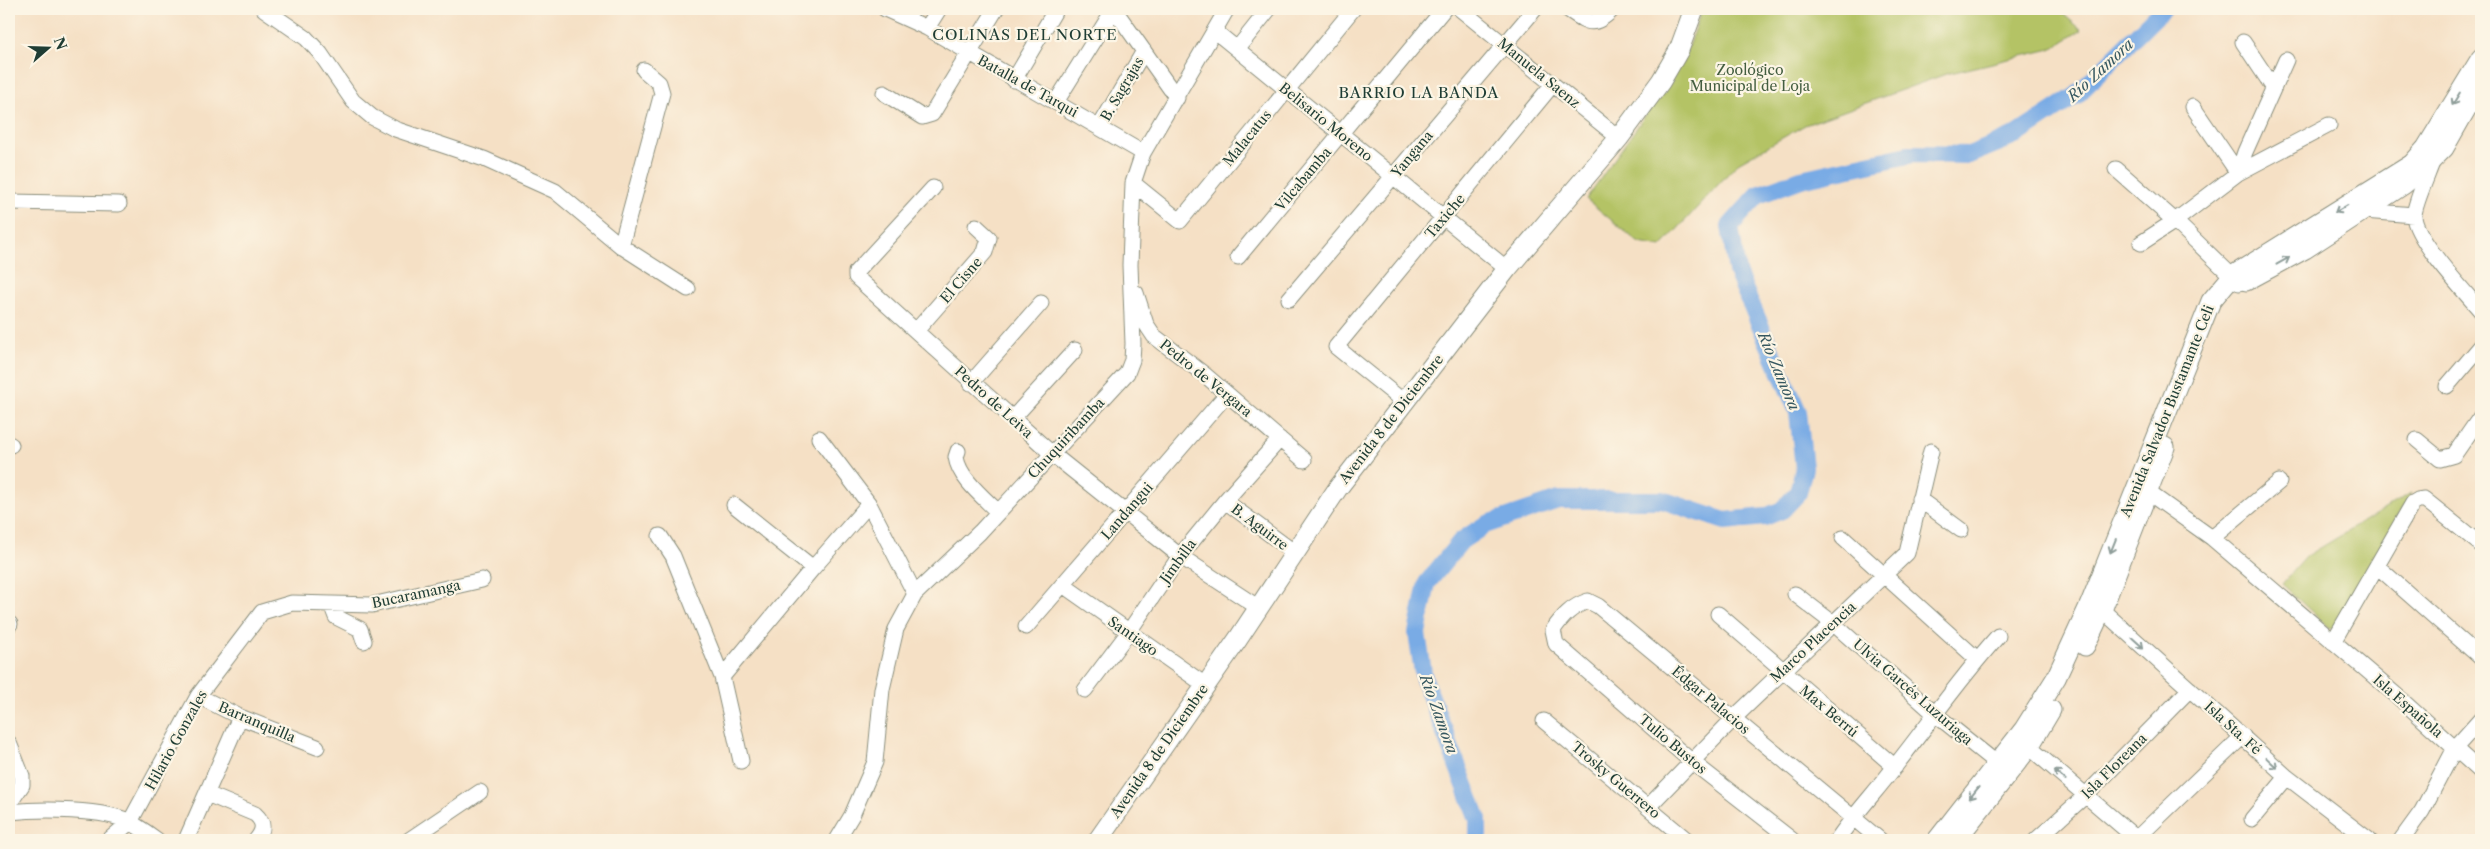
<svg xmlns="http://www.w3.org/2000/svg" width="2490" height="849" font-family="'Libre Caslon Text',serif">
  <rect width="100%" height="100%" fill="#fcf5e5"/>
  <filter id="ink" filterUnits="userSpaceOnUse"><feTurbulence type="fractalNoise" baseFrequency=".02" numOctaves="2"/><feDisplacementMap in="SourceGraphic" scale="10" xChannelSelector="R" yChannelSelector="G"/><feConvolveMatrix kernelMatrix="1 2 1 2 8 2 1 2 1" color-interpolation-filters="sRGB"/></filter>
  <filter id="wash" filterUnits="userSpaceOnUse"><feTurbulence type="fractalNoise" baseFrequency=".0096" numOctaves="4" result="noise"/><feDisplacementMap in="SourceGraphic" scale="20" xChannelSelector="R" yChannelSelector="G"/><feGaussianBlur stdDeviation="1.12" result="paint"/><feColorMatrix in="noise" values="0 0 0 0 0 0 0 0 0 0 0 0 0 0 0 0 0 1.4 0 .05"/><feComposite in="paint" operator="in"/></filter>
  <g filter="url(#wash)">
    <rect width="100%" height="100%" fill="#f5e0c5"/>
    <!-- green -->
    <path fill="#b4c365" stroke="#6a804c" d="M 1702,9 L 2057,9 L 2082,30 L 2051,49 L 1946,74 L 1805,125 L 1738,163 L 1661,247 L 1639,243 L 1586,199 L 1681,65 Z
      M 2411,493 L 2341,618 L 2335,627 L 2329,628 L 2282,584 L 2307,556 Z"/>
    <g fill="none" stroke-linecap="round" stroke-linejoin="round">
      <!-- river -->
      <path stroke="#79abe5" stroke-width="18" d="M 1478,840 L 1478,819 L 1424,679 L 1417,633 L 1427,583 L 1461,541 L 1485,525 L 1558,500 L 1662,500 L 1725,521 L 1765,517 L 1782,510 L 1798,493 L 1804,468 L 1798,412 L 1737,272 L 1730,226 L 1758,195 L 1801,179 L 1913,154 L 1969,155 L 2015,136 L 2077,95 L 2163,9"/>
    </g>
  </g>
  <g filter="url(#ink)">
    <g fill="none" stroke-linecap="round" stroke-linejoin="round">
      <!-- minor casing -->
      <g stroke="#8a8e7c" stroke-width="17">
        <path id="minor" d="M 264,9 L 306,38 L 320,53 L 353,101 L 372,117 L 395,129 L 484,159 L 555,191 L 621,246 L 688,289
          M 885,9 L 927,28 L 1143,153
          M 1460,9 L 1619,138
          M 1567,9 C 1588,23 1593,29 1613,9
          M 927,28 L 939,9
          M 1216,32 L 1507,269
          M 2243,42 L 2273,87
          M 1237,49 L 1269,9
          M 1014,80 L 1056,9
          M 884,93 L 922,117 L 932,114 L 996,9
          M 1056,102 L 1114,9 L 1177,98
          M 2193,107 L 2238,173 L 2175,221 L 2239,283
          M 1100,126 L 1144,51
          M 2432,158 L 2433,160 C 2429,172 2414,205 2414,216 C 2415,239 2465,292 2481,311
          M 2116,169 L 2175,221 L 2141,243
          M 2238,173 L 2245,152 L 2286,60
          M 2238,173 L 2329,125
          M 1133,183 L 1180,221 L 1353,9
          M 933,188 L 856,272 L 856,277 L 1051,453 L 1180,556 L 1259,608
          M 9,202 L 119,204
          M 2364,211 L 2414,215
          M 621,246 L 662,93 L 659,83 L 644,70
          M 1238,257 L 1444,9
          M 1136,293 L 1146,324 L 1154,336 L 1205,375 L 1304,460
          M 1289,299 L 1535,9
          M 916,331 L 985,252 L 989,238 L 976,226
          M 971,383 L 1041,303
          M 2447,386 L 2481,346
          M 1404,402 L 1336,347 L 1553,84
          M 1012,419 L 1075,350
          M 819,438 L 869,504 L 915,594
          M 2417,440 L 2440,459 L 2454,455 L 2481,416
          M 9,444 L 11,445
          M 958,451 L 956,457 C 959,478 983,497 998,512
          M 2149,493 L 2212,538 L 2396,695 L 2481,772
          M 1919,499 L 1961,530
          M 1225,501 L 1295,553
          M 734,505 L 813,568 L 722,677 L 741,761
          M 660,536 L 673,556 L 722,677
          M 1843,538 L 1977,659
          M 2212,538 L 2279,482
          M 2378,567 L 2481,658
          M 813,568 L 869,504
          M 1063,585 L 1205,685
          M 1795,594 L 1834,624 L 1935,714 L 2005,770
          M 331,604 L 336,617 L 360,629 L 364,641
          M 2092,605 L 2102,610 L 2287,777 L 2369,840
          M 1718,614 L 1895,767
          M 9,625 L 10,624
          M 1026,627 L 1227,394
          M 2333,642 L 2413,503 L 2418,500 L 2424,499 L 2481,545
          M 1085,690 L 1128,633 L 1180,556 L 1225,501 L 1280,439
          M 198,696 L 240,717 L 317,747
          M 1544,721 L 1687,840
          M 2021,740 L 2138,840
          M 9,743 L 22,776 L 22,785 L 9,804
          M 207,794 L 255,814 C 265,823 264,830 256,840
          M 1648,807 L 1740,712 L 1907,553 L 1931,451
          M 9,812 C 39,809 105,808 132,823 C 140,828 149,834 157,840
          M 2252,819 L 2287,777
          M 109,840 L 130,822 L 198,696 L 262,612 L 292,603 L 372,605 L 482,580
          M 186,840 L 240,717
          M 409,840 L 480,792
          M 837,840 L 852,815 L 875,762 L 882,689 L 896,629 L 915,594 L 980,532 L 1127,373 L 1132,360 L 1133,344 L 1130,265 L 1133,183 L 1143,153 L 1227,9
          M 1792,840 L 1691,761 L 1556,644 L 1553,630 C 1562,617 1572,606 1588,601 L 1598,606 L 1880,840
          M 1837,840 C 1855,813 1877,791 1896,765 C 1930,722 1961,677 1998,636
          M 2036,840 L 2085,796 L 2190,689
          M 2135,840 L 2243,736
          M 2401,840 L 2422,811 L 2455,748 L 2481,719"/>
      </g>
      <!-- major casing -->
      <g stroke="#8a8e7c" stroke-width="21">
        <path id="major" d="M 2246,281 L 2305,249 L 2403,185 L 2424,168 L 2444,148 L 2481,83
          M 2085,646 L 2102,610 L 2165,447
          M 1098,840 L 1238,639 L 1338,488 L 1507,269 L 1619,138 L 1661,81 L 1679,50 L 1694,9
          M 1937,840 L 2024,729 L 2056,678 L 2090,604 L 2211,301 L 2232,276 L 2412,164 L 2426,148 L 2481,58
          M 1956,840 L 2029,747 L 2051,710"/>
      </g>
      <!-- minor -->
      <use href="#minor" stroke="#fff" stroke-width="15"/>
      <!-- major -->
      <use href="#major" stroke="#fff" stroke-width="19"/>
    </g>
    <!-- one-way arrows -->
    <defs><path id="oneway-shaft" d="M-6 0H5M1.5-3L5.5 0L1.5 3" fill="none" stroke-width="1.6" stroke-linecap="round" stroke-linejoin="round" transform="scale(1.25)"/></defs>
    <g stroke="#8f9e9a">
      <use href="#oneway-shaft" transform="translate(2456 99) rotate(121)"/>
      <use href="#oneway-shaft" transform="translate(2341 209) rotate(149)"/>
      <use href="#oneway-shaft" transform="translate(2283 261) rotate(-29)"/>
      <use href="#oneway-shaft" transform="translate(2113 546) rotate(112)"/>
      <use href="#oneway-shaft" transform="translate(2138 643) rotate(42)"/>
      <use href="#oneway-shaft" transform="translate(2272 763) rotate(43)"/>
      <use href="#oneway-shaft" transform="translate(2060 775) rotate(-139)"/>
      <use href="#oneway-shaft" transform="translate(1974 793) rotate(128)"/>
    </g>
  </g>
  <g text-anchor="middle" dominant-baseline="central" stroke-width="4.5" stroke-linejoin="round" paint-order="stroke">
    <!-- park labels -->
    <g font-size="14" fill="#445e40" stroke="#fcf5e5">
      <text x="1750" y="70">Zoológico<tspan x="1750" dy="16">Municipal de Loja</tspan></text>
    </g>
    <!-- street labels -->
    <g font-size="14" fill="#1f3d34" stroke="#fcf5e5">
      <text transform="translate(1539 73) rotate(39)">Manuela Saenz</text>
      <text transform="translate(1028 86) rotate(29)">Batalla de Tarqui</text>
      <text transform="translate(1122 89) rotate(-60)">B. Sagrajas</text>
      <text transform="translate(1326 122) rotate(39)">Belisario Moreno</text>
      <text transform="translate(1247 138) rotate(-51)">Malacatus</text>
      <text transform="translate(1412 154) rotate(-50)">Yangana</text>
      <text transform="translate(1303 179) rotate(-50)">Vilcabamba</text>
      <text transform="translate(1445 216) rotate(-50)">Taxiche</text>
      <text transform="translate(961 280) rotate(-49)">El Cisne</text>
      <text transform="translate(1206 378) rotate(39)">Pedro de Vergara</text>
      <text transform="translate(994 402) rotate(42)">Pedro de Leiva</text>
      <text transform="translate(2167 411) rotate(-68)">Avenida Salvador Bustamante Celi</text>
      <text transform="translate(1391 419) rotate(-52)">Avenida 8 de Diciembre</text>
      <text transform="translate(1066 438) rotate(-47)">Chuquiribamba</text>
      <text transform="translate(1127 511) rotate(-49)">Landangui</text>
      <text transform="translate(1260 527) rotate(37)">B. Aguirre</text>
      <text transform="translate(1178 561) rotate(-54)">Jimbilla</text>
      <text transform="translate(416 594) rotate(-12)">Bucaramanga</text>
      <text transform="translate(1133 636) rotate(35)">Santiago</text>
      <text transform="translate(1813 642) rotate(-43)">Marco Placencia</text>
      <text transform="translate(1913 692) rotate(41)">Ulvia Garcés Luzuriaga</text>
      <text transform="translate(1711 700) rotate(40)">Édgar Palacios</text>
      <text transform="translate(2408 706) rotate(41)">Isla Española</text>
      <text transform="translate(1829 711) rotate(40)">Max Berrú</text>
      <text transform="translate(257 722) rotate(23)">Barranquilla</text>
      <text transform="translate(2233 728) rotate(42)">Isla Sta. Fé</text>
      <text transform="translate(176 740) rotate(-61)">Hilario Gonzales</text>
      <text transform="translate(1673 744) rotate(40)">Tulio Bustos</text>
      <text transform="translate(1159 751) rotate(-55)">Avenida 8 de Diciembre</text>
      <text transform="translate(2114 766) rotate(-45)">Isla Floreana</text>
      <text transform="translate(1616 780) rotate(40)">Trosky Guerrero</text>
    </g>
    <!-- neighbourhood labels -->
    <g font-size="15" letter-spacing="1" fill="#1f3d34" stroke="#fcf5e5">
      <text x="1025" y="34">COLINAS DEL NORTE</text>
      <text x="1419" y="92">BARRIO LA BANDA</text>
    </g>
    <!-- water labels -->
    <g font-size="15" font-style="italic" fill="#365860" stroke="#fcf5e5">
      <text transform="translate(2100 70) rotate(-43)">Río Zamora</text>
      <text transform="translate(1779 371) rotate(67)">Río Zamora</text>
      <text transform="translate(1439 714) rotate(70)">Río Zamora</text>
    </g>
  </g>
  <!-- margin -->
  <rect width="2490" height="849" fill="none" stroke="#fcf5e5" stroke-width="30"/>
  <!-- north arrow -->
  <g transform="translate(48 48) rotate(70)" stroke="#fcf5e5" stroke-width="4" paint-order="stroke">
  <path d="M0-4L9 19L0 12L-9 19Z" fill="#1f3d34"/>
  <text y="-8" font-size="14" font-weight="bold" text-anchor="middle" fill="#1f3d34">N</text>
  </g>
</svg>
